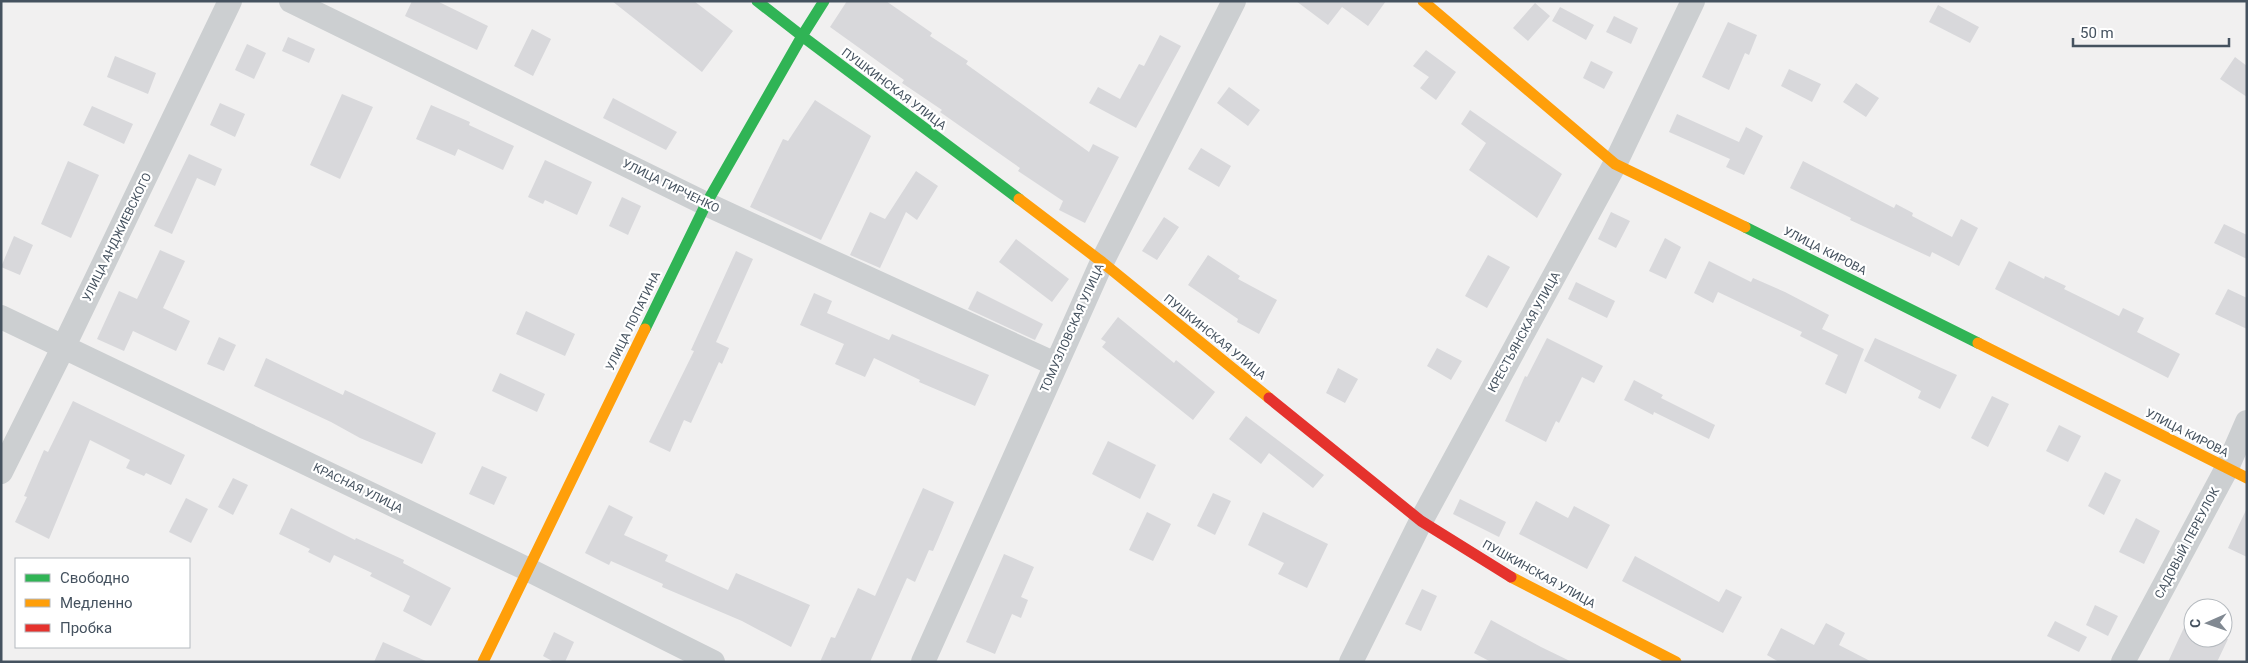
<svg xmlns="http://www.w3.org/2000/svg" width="2248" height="663" font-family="Roboto,sans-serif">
  <rect width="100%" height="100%" fill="#f1f0f0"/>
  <!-- building -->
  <path fill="#d8d8db" d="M 412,1 L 437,1 L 488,26 L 477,50 L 405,16 Z
    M 612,1 L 694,1 L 733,31 L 702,72 Z
    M 847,1 L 886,1 L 932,33 L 930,36 L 968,61 L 966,64 L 1089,152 L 1093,144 L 1119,157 L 1085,223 L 1059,210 L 1063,201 L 1018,171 L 1020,168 L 940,112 L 942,110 L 902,83 L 904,80 L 830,27 Z
    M 1296,1 L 1386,1 L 1368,26 L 1342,7 L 1328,25 Z
    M 1535,3 L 1550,16 L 1528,41 L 1513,28 Z
    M 1938,5 L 1979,27 L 1970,43 L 1929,22 Z
    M 1560,7 L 1594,25 L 1586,40 L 1552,21 Z
    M 1614,16 L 1638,28 L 1631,44 L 1606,32 Z
    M 1728,22 L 1757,35 L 1749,55 L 1745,53 L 1729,90 L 1702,77 Z
    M 532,29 L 551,39 L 533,76 L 514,66 Z
    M 1160,35 L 1181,46 L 1136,128 L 1089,103 L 1098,87 L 1120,99 L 1139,64 L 1144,66 Z
    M 288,37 L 315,49 L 309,63 L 282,51 Z
    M 247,44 L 266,53 L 254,79 L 235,70 Z
    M 1426,50 L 1456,72 L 1436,100 L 1420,88 L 1429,77 L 1413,66 Z
    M 115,56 L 156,73 L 148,94 L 107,77 Z
    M 2235,57 L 2247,66 L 2247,97 L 2220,79 Z
    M 1591,61 L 1613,72 L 1604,89 L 1583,78 Z
    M 1789,69 L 1821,84 L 1812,102 L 1781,86 Z
    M 1856,83 L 1879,98 L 1866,117 L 1843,102 Z
    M 1229,87 L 1260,110 L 1248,126 L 1217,103 Z
    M 342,94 L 373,107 L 340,179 L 310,165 Z
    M 613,98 L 677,132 L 666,150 L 603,118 Z
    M 815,100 L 871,136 L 821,240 L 750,207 L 783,139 L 788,141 Z
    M 220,103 L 245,114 L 235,137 L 210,125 Z
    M 431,105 L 470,122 L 469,125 L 514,146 L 503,170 L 458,149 L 455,156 L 416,139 Z
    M 92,106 L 133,124 L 124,144 L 83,125 Z
    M 1470,110 L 1562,174 L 1537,218 L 1469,170 L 1486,143 L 1461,124 Z
    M 1677,114 L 1739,142 L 1746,127 L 1763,136 L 1744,175 L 1726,167 L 1730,159 L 1669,132 Z
    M 1201,148 L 1231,166 L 1219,187 L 1188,169 Z
    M 189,154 L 222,169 L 215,186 L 197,178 L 172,234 L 154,226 Z
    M 545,160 L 592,182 L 577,215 L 545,200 L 543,204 L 528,197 Z
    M 68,161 L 99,175 L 71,238 L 41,224 Z
    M 1803,161 L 1894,208 L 1896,204 L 1913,213 L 1912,216 L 1952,237 L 1961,219 L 1978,228 L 1959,266 L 1932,252 L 1930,257 L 1850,220 L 1851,218 L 1790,188 Z
    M 916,171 L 938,186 L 917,220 L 906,212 L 880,268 L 850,255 L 870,212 L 885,219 Z
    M 622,197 L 641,206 L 628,235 L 609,226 Z
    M 1611,212 L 1630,221 L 1616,248 L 1598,239 Z
    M 1164,217 L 1179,227 L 1157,260 L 1142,251 Z
    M 2224,224 L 2247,235 L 2247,259 L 2214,243 Z
    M 14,236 L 33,245 L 20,275 L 1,267 Z
    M 1665,238 L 1681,247 L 1666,279 L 1649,271 Z
    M 1016,239 L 1069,279 L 1052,302 L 999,262 Z
    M 160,250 L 185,261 L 163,308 L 190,321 L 176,351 L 133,331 L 124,351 L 97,339 L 119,291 L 137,299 Z
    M 736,251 L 753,259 L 716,342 L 729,348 L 722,364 L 719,362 L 691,423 L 684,420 L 670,452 L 649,442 L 694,351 L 691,350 Z
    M 1208,255 L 1240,276 L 1238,279 L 1277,300 L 1259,334 L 1237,322 L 1238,319 L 1188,285 Z
    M 1488,255 L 1510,267 L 1487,308 L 1465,296 Z
    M 1709,261 L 1751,282 L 1753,278 L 1785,292 L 1829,315 L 1822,329 L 1864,349 L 1846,394 L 1825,384 L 1838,355 L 1800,336 L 1802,332 L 1718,292 L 1713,303 L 1694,293 Z
    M 2009,261 L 2044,279 L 2045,276 L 2066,286 L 2064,289 L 2119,316 L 2123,308 L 2144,318 L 2137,332 L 2180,354 L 2168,378 L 1995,289 Z
    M 1576,282 L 1615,301 L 1607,318 L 1568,299 Z
    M 2228,289 L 2247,298 L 2247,329 L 2215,314 Z
    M 977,291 L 1043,324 L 1035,340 L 968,309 Z
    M 814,293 L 832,301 L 827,313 L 889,340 L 892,334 L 989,375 L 975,406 L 919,382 L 920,380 L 874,358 L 865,377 L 835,364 L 844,344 L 800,325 Z
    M 526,311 L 575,334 L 565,356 L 516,334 Z
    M 1118,317 L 1174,363 L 1176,360 L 1215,392 L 1193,420 L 1102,347 L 1106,342 L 1101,339 Z
    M 219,337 L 236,345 L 224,371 L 207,364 Z
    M 1547,338 L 1603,366 L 1594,383 L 1582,377 L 1559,423 L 1556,421 L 1546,442 L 1505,421 L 1525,376 L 1527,377 Z
    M 1875,338 L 1957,375 L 1940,409 L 1918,398 L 1921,391 L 1864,361 Z
    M 1437,348 L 1462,361 L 1451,380 L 1427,366 Z
    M 266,358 L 343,395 L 345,390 L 436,433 L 422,464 L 360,438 L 331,422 L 254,386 Z
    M 1338,368 L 1358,379 L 1345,403 L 1326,393 Z
    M 500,373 L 545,394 L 537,412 L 492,391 Z
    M 1634,380 L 1663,395 L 1661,398 L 1715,425 L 1709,439 L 1654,412 L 1653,415 L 1624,400 Z
    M 1992,396 L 2009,404 L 1988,447 L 1971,438 Z
    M 73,401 L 185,455 L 171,485 L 146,473 L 144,476 L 126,468 L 130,460 L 90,440 L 49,539 L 15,522 L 27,497 L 24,496 L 44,450 L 48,452 Z
    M 1246,416 L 1324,475 L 1313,488 L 1269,453 L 1261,464 L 1229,439 Z
    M 2059,425 L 2081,436 L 2068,462 L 2046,451 Z
    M 1108,441 L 1156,465 L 1140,499 L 1092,474 Z
    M 482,466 L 507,477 L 494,505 L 469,494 Z
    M 2105,472 L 2121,480 L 2104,515 L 2088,506 Z
    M 233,478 L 248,485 L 233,515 L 218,507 Z
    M 923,488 L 954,502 L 933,551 L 929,550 L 915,582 L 907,578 L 870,662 L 820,662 L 831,637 L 835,638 L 858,588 L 875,596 Z
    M 1213,493 L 1231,501 L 1215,535 L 1197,526 Z
    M 186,498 L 208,509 L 191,543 L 169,532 Z
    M 1460,499 L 1506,522 L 1499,537 L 1453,514 Z
    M 1536,501 L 1568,518 L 1574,506 L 1610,525 L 1587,569 L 1519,534 Z
    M 609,505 L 633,517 L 624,535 L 668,555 L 665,561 L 728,590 L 736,573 L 810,605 L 791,647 L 742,621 L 662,587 L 663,584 L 611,561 L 609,565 L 585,553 Z
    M 291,508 L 355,540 L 356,538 L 404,560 L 403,563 L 451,588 L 431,626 L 403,611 L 410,596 L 370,576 L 372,573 L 334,555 L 330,563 L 308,552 L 310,549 L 279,534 Z
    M 2247,508 L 2247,557 L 2228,548 Z
    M 1147,512 L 1171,524 L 1153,561 L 1129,550 Z
    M 1263,512 L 1328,544 L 1307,588 L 1278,574 L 1284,563 L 1248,545 Z
    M 2136,518 L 2160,531 L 2144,564 L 2119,552 Z
    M 1004,554 L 1034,567 L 1021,597 L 1028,600 L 1021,618 L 1012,614 L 995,654 L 966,642 Z
    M 1635,556 L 1719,602 L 1726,589 L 1742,597 L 1723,633 L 1622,581 Z
    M 1422,589 L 1437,596 L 1421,631 L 1405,624 Z
    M 2095,605 L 2118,616 L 2108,636 L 2086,625 Z
    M 2188,619 L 2193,621 L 2193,638 L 2223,638 L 2223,636 L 2228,639 L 2217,662 L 2168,662 Z
    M 1491,620 L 1541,647 L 1572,662 L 1491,662 L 1474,653 Z
    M 2055,621 L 2087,637 L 2079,652 L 2047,636 Z
    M 1826,623 L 1845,633 L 1839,645 L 1872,662 L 1779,662 L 1767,655 L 1781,628 L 1814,645 Z
    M 554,632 L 574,642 L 565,662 L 554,662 L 543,656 Z
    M 383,642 L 428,662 L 374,662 Z"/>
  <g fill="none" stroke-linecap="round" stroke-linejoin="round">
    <!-- street -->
    <path stroke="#cccfd1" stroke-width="24" d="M 291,1 L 706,204 L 1055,364
      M 1,317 L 527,569 L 713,662
      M 1,472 L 64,346 L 230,1
      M 923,662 L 1102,262 L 1234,1
      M 1351,662 L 1421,521 L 1615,164 L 1693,1
      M 2123,662 L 2227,468 L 2247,422"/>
    <!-- fast -->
    <path stroke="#30b455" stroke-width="11" d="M 824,1 L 802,36 L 1019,199
      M 1745,227 L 1978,343
      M 645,329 L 706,204 L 802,36 L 757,1"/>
    <!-- slow -->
    <path stroke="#ff9f0a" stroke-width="11" d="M 1423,1 L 1615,164 L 1745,227
      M 1019,199 L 1102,262 L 1269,398
      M 1978,343 L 2247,478
      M 1511,577 L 1676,662
      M 483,662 L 645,329"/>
    <!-- jam -->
    <path stroke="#e5322d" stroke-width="11" d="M 1269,398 L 1421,521 L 1511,577"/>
  </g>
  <g text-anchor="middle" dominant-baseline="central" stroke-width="4.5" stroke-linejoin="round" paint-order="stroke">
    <!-- street labels -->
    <g font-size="12" fill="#45525f" stroke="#fff">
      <text transform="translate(894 89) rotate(37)">ПУШКИНСКАЯ УЛИЦА</text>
      <text transform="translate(671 186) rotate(26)">УЛИЦА ГИРЧЕНКО</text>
      <text transform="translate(117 237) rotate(-64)">УЛИЦА АНДЖИЕВСКОГО</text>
      <text transform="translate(1825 251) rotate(27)">УЛИЦА КИРОВА</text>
      <text transform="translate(633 321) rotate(-64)">УЛИЦА ЛОПАТИНА</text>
      <text transform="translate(1072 328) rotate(-66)">ТОМУЗЛОВСКАЯ УЛИЦА</text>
      <text transform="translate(1524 332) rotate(-61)">КРЕСТЬЯНСКАЯ УЛИЦА</text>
      <text transform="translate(1215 337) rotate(39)">ПУШКИНСКАЯ УЛИЦА</text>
      <text transform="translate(2187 433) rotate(27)">УЛИЦА КИРОВА</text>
      <text transform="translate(358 488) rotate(26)">КРАСНАЯ УЛИЦА</text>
      <text transform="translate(2187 543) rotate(-62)">САДОВЫЙ ПЕРЕУЛОК</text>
      <text transform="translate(1539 574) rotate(29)">ПУШКИНСКАЯ УЛИЦА</text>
    </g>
  </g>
  <!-- border -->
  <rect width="2248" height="663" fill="none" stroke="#45525f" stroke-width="5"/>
  <!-- legend -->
  <rect x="15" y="558" width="175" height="90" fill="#ffffff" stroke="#b5babf"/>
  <rect x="25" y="574" width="25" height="8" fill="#30b455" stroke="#b5babf"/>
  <text x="60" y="583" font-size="15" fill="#45525f">Свободно</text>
  <rect x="25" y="599" width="25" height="8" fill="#ff9f0a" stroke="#b5babf"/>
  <text x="60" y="608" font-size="15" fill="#45525f">Медленно</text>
  <rect x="25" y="624" width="25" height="8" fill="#e5322d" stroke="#b5babf"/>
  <text x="60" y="633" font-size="15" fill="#45525f">Пробка</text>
  <!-- north arrow -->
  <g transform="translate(2208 623) rotate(268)"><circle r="24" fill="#ffffff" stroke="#b5babf"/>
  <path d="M0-4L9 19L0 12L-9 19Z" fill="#818992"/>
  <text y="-8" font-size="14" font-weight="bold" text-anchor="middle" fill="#45525f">С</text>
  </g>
  <!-- scale -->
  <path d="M2073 38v8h156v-8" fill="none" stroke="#45525f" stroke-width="2.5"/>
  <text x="2080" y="38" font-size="15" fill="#45525f" stroke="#ffffff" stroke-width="4" paint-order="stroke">50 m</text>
</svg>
